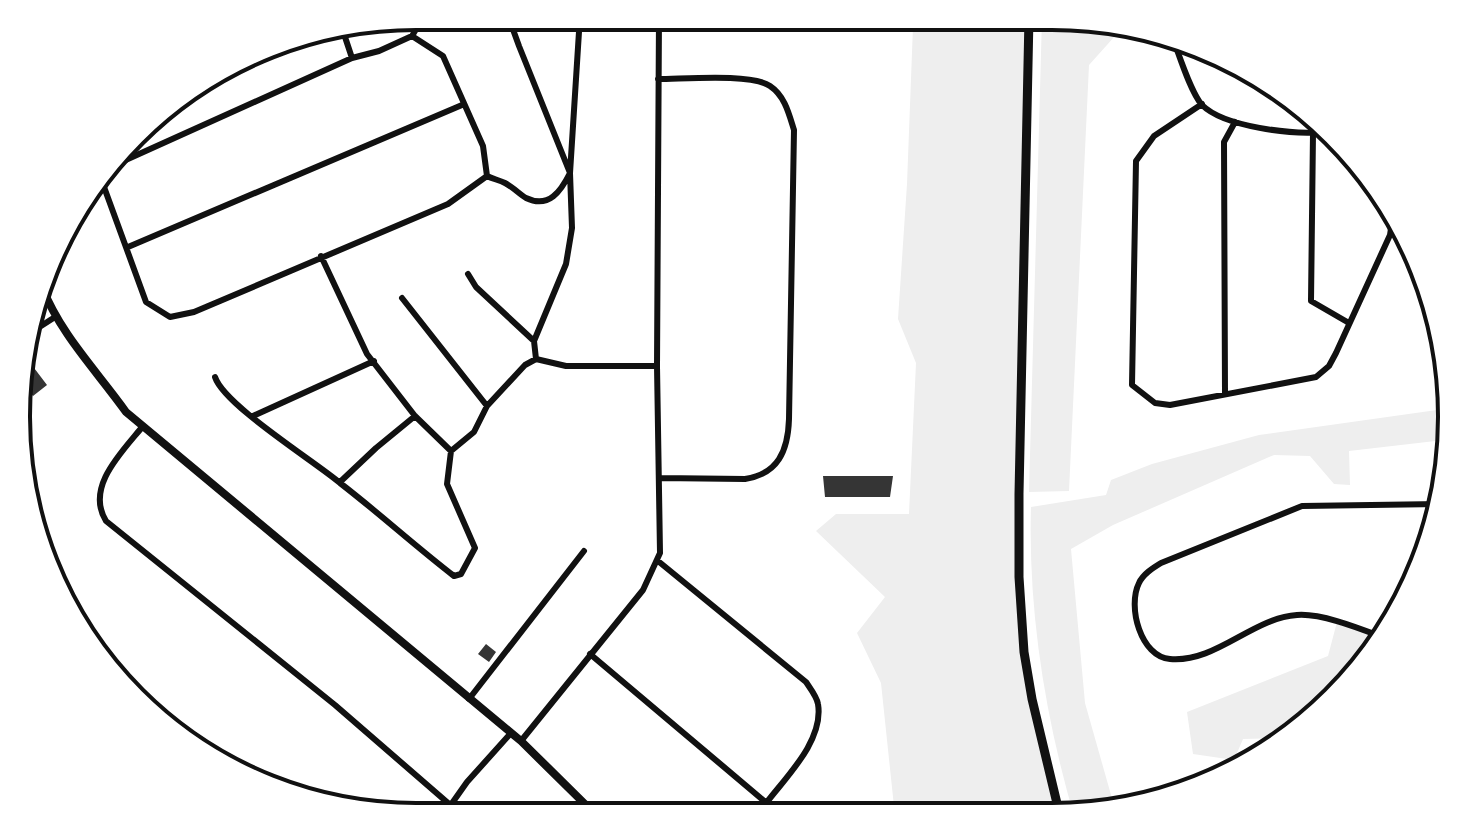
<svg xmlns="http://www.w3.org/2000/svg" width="1468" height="833" font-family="Signika,sans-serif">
  <rect width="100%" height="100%" fill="#fff"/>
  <!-- green -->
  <path fill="#eee" d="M 930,17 L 1029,17 L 1019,494 L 1024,652 L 1060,816 L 895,816 L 881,683 L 857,633 L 885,597 L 816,531 L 836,514 L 909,514 L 916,363 L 898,319 L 907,184 L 913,26 L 930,26 Z
    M 1042,17 L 1078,17 L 1124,26 L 1089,65 L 1069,491 L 1029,492 Z
    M 1444,409 L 1444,440 L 1349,451 L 1350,485 L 1334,484 L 1310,456 L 1274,455 L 1113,525 L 1071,549 L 1085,703 L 1115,809 L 1074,816 C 1045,716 1028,611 1031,507 L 1106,495 L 1111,480 L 1152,464 L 1259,435 Z
    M 1337,622 L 1385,638 L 1334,700 L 1279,743 L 1280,738 L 1243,739 L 1234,760 L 1193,754 L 1187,712 L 1328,656 Z"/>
  <!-- building -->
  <path fill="#353535" d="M 25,356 L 47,385 L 33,396 L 23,383 Z
    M 823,476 L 893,476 L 890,497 L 825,497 Z
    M 486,644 L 496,652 L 489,662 L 478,654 Z"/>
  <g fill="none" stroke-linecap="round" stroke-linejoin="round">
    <!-- minor -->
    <path stroke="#111" stroke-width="6" d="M 342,28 L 352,58
      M 1172,36 C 1179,54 1190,91 1202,105 C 1224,127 1293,135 1323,132
      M 658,79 C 684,79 751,73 770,86 C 785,96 789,114 794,130 L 789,419 C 788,451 778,474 745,479 L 659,478
      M 1202,104 L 1154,136 L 1136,161 L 1132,385 L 1155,403 L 1170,405 L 1316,377 L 1329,366 L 1336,353 L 1390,235 L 1393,216
      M 1313,133 L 1311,301 L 1349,323
      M 108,168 L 352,58 L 379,51 L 412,36 L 424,16
      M 100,176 L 146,302 L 170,317 L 194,312 L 448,204 L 487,176 L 483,146 L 443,56 L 412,36
      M 487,176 C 493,179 499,180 505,183 C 513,187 519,194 526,198 C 549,209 561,191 570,173 L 519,46 L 511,24 L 511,16
      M 128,247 L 462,105
      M 321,256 L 367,354 L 415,416 L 451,451
      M 468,274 L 476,287 L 534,341
      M 402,298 L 487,406
      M 27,335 L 55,317
      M 536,359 L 534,341 L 566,264 L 572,228 L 570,173 L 580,16
      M 215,377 C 224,405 314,461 340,483 C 379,513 415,546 454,576 L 461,574 L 475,548 L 447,484 L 451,451 L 474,432 L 487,406 L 525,365 L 536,359 L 566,366 L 657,366
      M 1225,393 L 1224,142 L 1235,122
      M 253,416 L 374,361
      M 143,426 C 122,452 85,487 106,521 L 335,705 L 463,816
      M 340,482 L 376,448 L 415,416
      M 658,561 L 806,682 C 810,688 817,697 818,704 C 824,740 787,776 767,802
      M 1385,638 C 1361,629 1322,613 1297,615 C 1252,618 1216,663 1170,659 C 1141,657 1127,607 1139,583 C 1143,574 1153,568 1161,563 L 1302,506 L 1440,504
      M 590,654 L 782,816
      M 469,699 L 584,551
      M 521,741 L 643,590 L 660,553 L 657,366 L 659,16
      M 443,816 L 467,782 L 511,733"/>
    <!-- tertiary -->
    <path stroke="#111" stroke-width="8" d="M 42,287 C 61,335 96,370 126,412 L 521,741 L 597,816"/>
    <!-- secondary -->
    <path stroke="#111" stroke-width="9" d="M 1029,17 L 1019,494 L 1019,577 L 1024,652 L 1032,699 L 1060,816"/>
  </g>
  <!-- crop -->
  <path d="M0 0H1468V833H0ZM416 30H1052A386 386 0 0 1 1438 416V417A386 386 0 0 1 1052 803H416A386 386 0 0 1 30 417V416A386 386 0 0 1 416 30Z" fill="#fff" fill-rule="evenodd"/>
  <path fill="none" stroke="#111" stroke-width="4" d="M416 30H1052A386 386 0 0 1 1438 416V417A386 386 0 0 1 1052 803H416A386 386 0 0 1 30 417V416A386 386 0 0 1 416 30Z"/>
</svg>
